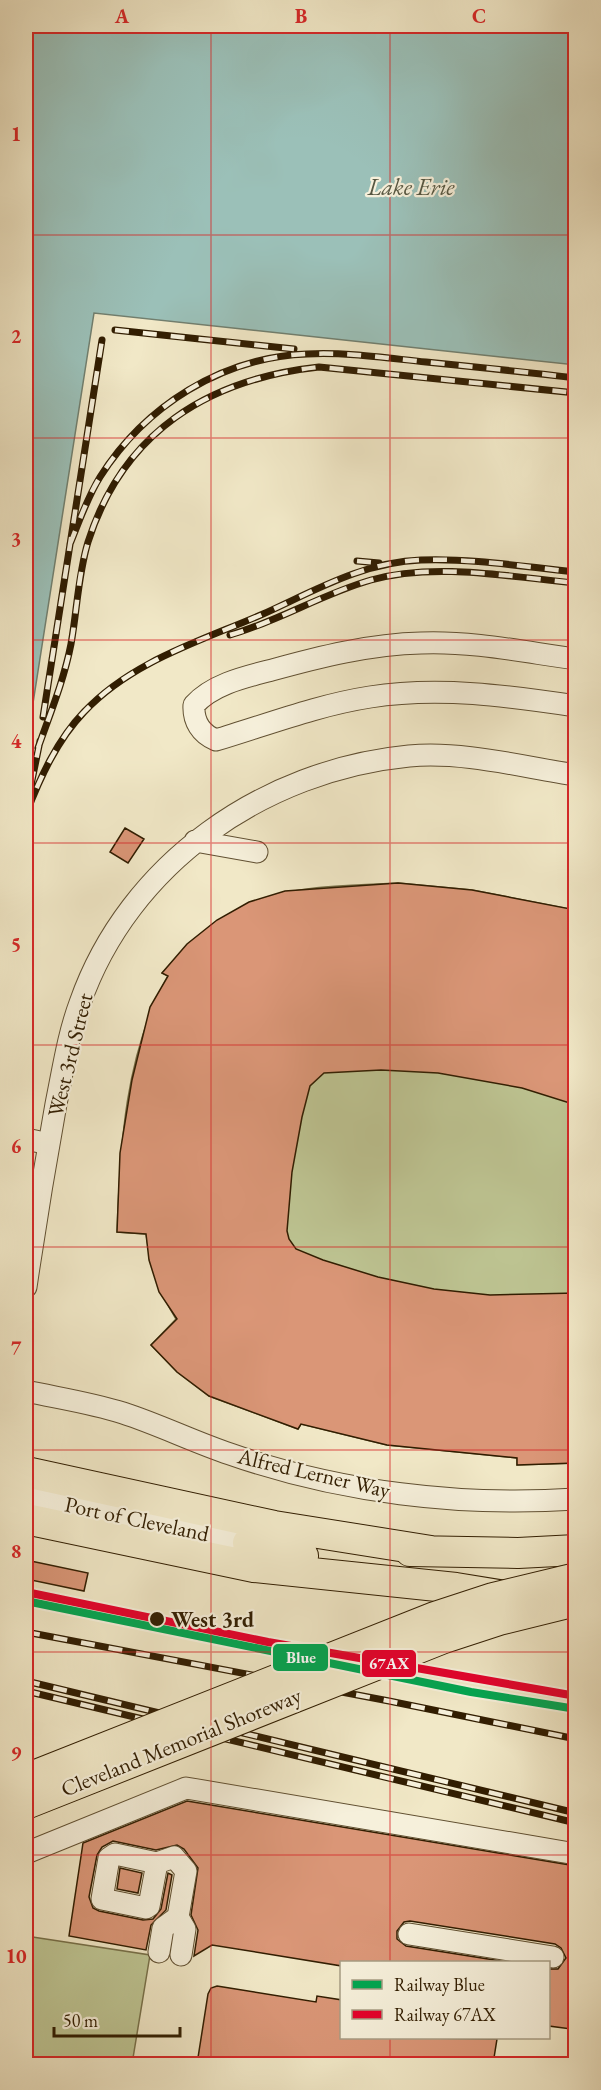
<svg xmlns="http://www.w3.org/2000/svg" width="601" height="2090" font-family="'EB Garamond',serif">
  <rect width="100%" height="100%" fill="#f1e8c7"/>
  <filter id="stains"><feTurbulence type="fractalNoise" baseFrequency=".00333" numOctaves="4"/><feColorMatrix values="0 0 0 0 .2 0 0 0 0 .09 0 0 0 0 .02 0 0 0 .5 -.17"/></filter>
  <radialGradient id="worn" r=".72"><stop offset=".6" stop-color="#630" stop-opacity="0"/><stop offset="1" stop-color="#630" stop-opacity=".3"/></radialGradient>
  <!-- green -->
  <path fill="#bec593" stroke="#78714a" stroke-width="1.5" d="M 398,883 L 472,890 L 575,910 L 575,1463 L 517,1465 L 517,1458 L 387,1445 L 301,1424 L 298,1429 L 209,1396 L 177,1372 L 151,1345 L 176,1319 C 158,1290 151,1268 146,1234 L 117,1232 C 120,1146 125,1053 168,976 L 162,973 C 240,886 287,888 398,883 Z
    M 26,1936 L 150,1955 L 132,2064 L 26,2064 Z"/>
  <!-- water -->
  <path fill="#9bc0b8" stroke="#717f6f" stroke-width="1.5" d="M 26,26 L 575,26 L 576,365 L 94,313 L 26,748 Z"/>
  <!-- building -->
  <path fill="#da9677" stroke="#311d01" stroke-width="1.5" d="M 125,828 L 144,839 L 128,863 L 110,852 Z
    M 398,883 L 472,890 L 576,910 L 576,1105 L 522,1088 L 438,1073 L 381,1070 L 324,1073 L 310,1086 L 302,1117 L 292,1172 L 287,1231 L 289,1239 L 296,1249 L 323,1260 L 378,1277 L 434,1289 L 490,1295 L 576,1293 L 576,1463 L 517,1465 L 517,1458 L 387,1445 L 301,1424 L 298,1429 L 209,1396 L 177,1372 L 151,1345 L 177,1319 L 159,1292 L 149,1260 L 146,1234 L 117,1232 L 120,1153 L 132,1080 L 150,1007 L 168,976 L 162,973 L 187,944 L 217,920 L 249,902 L 285,891 Z
    M 26,1560 L 88,1573 L 84,1591 L 26,1579 Z
    M 187,1801 L 576,1866 L 576,2000 L 571,2029 L 549,2026 L 549,1969 L 558,1969 L 566,1958 L 561,1948 L 555,1944 L 410,1921 L 404,1922 L 397,1931 L 397,1939 L 406,1946 L 507,1962 L 342,1962 L 342,1966 L 212,1945 L 194,1956 L 198,1930 L 191,1915 L 198,1868 L 184,1849 L 177,1845 L 156,1850 L 113,1841 L 102,1847 L 97,1855 L 89,1897 L 93,1908 L 99,1911 L 143,1920 L 153,1919 L 161,1909 L 168,1873 L 172,1875 L 166,1910 L 151,1925 L 146,1950 L 69,1936 L 83,1843 Z
    M 120,1868 L 142,1873 L 138,1893 L 117,1889 Z
    M 217,1986 L 316,2002 L 317,1996 L 342,2000 L 342,2037 L 497,2039 L 493,2064 L 197,2064 L 208,1994 L 211,1988 Z"/>
  <g fill="none" stroke-linecap="round" stroke-linejoin="round">
    <!-- minor casing -->
    <g stroke="#615032" stroke-width="23">
      <path id="minor" d="M 576,659 C 524,652 473,641 421,643 C 371,644 319,657 272,670 C 245,677 213,684 194,705 C 193,721 201,734 216,740 C 266,725 318,705 370,697 C 439,686 508,696 576,706
        M 195,841 L 257,852
        M 26,1139 L 49,1144
        M 26,1287 C 35,1226 45,1165 56,1104 C 63,1070 68,1035 80,1003 C 129,863 264,770 409,756 C 464,751 522,767 576,775
        M 26,1391 C 58,1398 92,1403 123,1413 C 160,1425 194,1442 230,1454 C 338,1492 461,1507 576,1499
        M 26,1496 L 248,1543
        M 26,1853 L 186,1788 L 576,1854
        M 157,1863 L 149,1906 L 146,1908 L 102,1899 L 109,1858 L 115,1854 L 157,1863 L 174,1857 L 186,1871 L 178,1917 L 163,1928 L 159,1952
        M 178,1917 L 185,1929 L 181,1955
        M 409,1934 L 553,1957"/>
    </g>
    <!-- highway casing -->
    <g stroke="#311d01" stroke-width="32">
      <path id="highway" d="M 26,1472 L 274,1526 L 431,1551
        M 26,1519 L 254,1567 L 456,1588 L 511,1597
        M 248,1543 L 303,1556
        M 410,1551 L 518,1553 L 576,1550"/>
    </g>
    <!-- minor -->
    <use href="#minor" stroke="#f6f0db" stroke-width="21"/>
    <!-- highway -->
    <use href="#highway" stroke="#f1e8c7" stroke-width="30"/>
    <!-- rail casing -->
    <g stroke="#311d01" stroke-width="7">
      <path id="rail" d="M 115,330 L 294,349
        M 70,544 C 79,522 87,498 100,477 C 145,406 222,357 307,354 C 347,352 386,358 426,362 C 476,367 526,372 576,378
        M 357,561 L 379,563
        M 230,635 C 279,621 322,594 371,580 C 435,562 510,577 576,583
        M 43,717 L 102,340
        M 38,748 C 50,714 64,680 71,644 C 77,611 78,575 88,542 C 123,432 208,379 319,367 L 576,393
        M 31,785 L 40,741
        M 26,814 C 40,778 57,740 84,712 C 132,661 201,641 263,614 C 314,591 363,562 421,560 C 472,558 525,567 576,572
        M 26,1632 L 389,1701 L 576,1739
        M 26,1681 L 576,1813
        M 26,1691 L 576,1823"/>
    </g>
    <!-- rail -->
    <use href="#rail" stroke="#f6f0db" stroke-width="4.5" stroke-dasharray="14" stroke-linecap="butt"/>
    <!-- highway-bridge casing -->
    <g stroke="#311d01" stroke-width="32" stroke-linecap="butt">
      <path id="highway-bridge" d="M 26,1779 L 435,1617 L 493,1598 L 576,1578
        M 26,1804 L 444,1638 L 499,1620 L 576,1601"/>
    </g>
    <!-- highway-bridge -->
    <use href="#highway-bridge" stroke="#f1e8c7" stroke-width="30"/>
    <!-- rail-1 casing -->
    <g stroke="#f6f0db" stroke-width="12">
      <path id="rail-1" d="M 26,1601 L 471,1692 L 576,1709"/>
    </g>
    <!-- rail-2 casing -->
    <g stroke="#f6f0db" stroke-width="12">
      <path id="rail-2" d="M 26,1592 L 268,1642 L 576,1696"/>
    </g>
    <!-- rail-1 -->
    <use href="#rail-1" stroke="#00a651" stroke-width="8"/>
    <!-- rail-2 -->
    <use href="#rail-2" stroke="#e4002b" stroke-width="8"/>
  </g>
  <!-- grid -->
  <path fill="none" stroke="#d62828" stroke-width="1.5" stroke-opacity="0.55" d="M 211,26 L 211,2064M 390,26 L 390,1962M 26,235 L 576,235M 26,438 L 576,438M 26,640 L 576,640M 26,843 L 576,843M 26,1045 L 576,1045M 26,1247 L 576,1247M 26,1450 L 576,1450M 26,1652 L 576,1652M 26,1855 L 576,1855M 390,2038 L 390,2064"/>
  <!-- markers -->
  <circle fill="#311d01" stroke="#f6f0db" stroke-width="2" cx="157" cy="1619" r="8"/>
  <g text-anchor="middle" dominant-baseline="central" stroke-width="4.5" stroke-linejoin="round" paint-order="stroke">
    <!-- street labels -->
    <g font-size="22" fill="#311d01" stroke="#f6f0db">
      <text transform="translate(70 1055) rotate(-76)">West 3rd Street</text>
      <text transform="translate(314 1473) rotate(13)">Alfred Lerner Way</text>
      <text transform="translate(137 1519) rotate(12)">Port of Cleveland</text>
      <text transform="translate(181 1742) rotate(-22)">Cleveland Memorial Shoreway</text>
    </g>
    <!-- stop labels -->
    <g font-size="22" font-weight="bold" fill="#311d01" stroke="#f6f0db" text-anchor="start">
      <text x="171" y="1619">West 3rd</text>
    </g>
    <!-- water labels -->
    <g font-size="24" font-style="italic" fill="#565641" stroke="#f6f0db">
      <text x="411" y="186">Lake Erie</text>
    </g>
  </g>
  <g stroke="#f6f0db" stroke-width="2">
    <rect x="272" y="1643" width="57" height="29" rx="6" fill="#00a651"/>
    <rect x="361" y="1649" width="56" height="29" rx="6" fill="#e4002b"/>
  </g>
  <g font-size="16" text-anchor="middle" font-weight="bold" fill="#fff">
    <text x="301" y="1663">Blue</text>
    <text x="389" y="1669">67AX</text>
  </g>
  <!-- margin -->
  <rect width="601" height="2090" fill="none" stroke="#f1e8c7" stroke-width="66"/>
  <!-- legend -->
  <rect x="340" y="1961" width="210" height="78" fill="#f6f0db" stroke="#a79c84" stroke-width="1.5"/>
  <rect x="352" y="1980" width="30" height="9" fill="#00a651" stroke="#a79c84" stroke-width="1.5"/>
  <text x="394" y="1991" font-size="18" fill="#311d01">Railway Blue</text>
  <rect x="352" y="2010" width="30" height="9" fill="#e4002b" stroke="#a79c84" stroke-width="1.5"/>
  <text x="394" y="2021" font-size="18" fill="#311d01">Railway 67AX</text>
  <!-- scale -->
  <path d="M54 2027v9h126v-9" fill="none" stroke="#311d01" stroke-width="3"/>
  <text x="63" y="2027" font-size="18" fill="#311d01" stroke="#f6f0db" stroke-width="4.5" paint-order="stroke">50 m</text>
  <rect x="33" y="33" width="535" height="2024" fill="none" stroke="#d62828" stroke-width="2"/>
  <g font-size="20" text-anchor="middle" font-weight="bold" fill="#d62828">
    <text x="122" y="23">A</text>
    <text x="301" y="23">B</text>
    <text x="479" y="23">C</text>
    <text x="16" y="141">1</text>
    <text x="16" y="343">2</text>
    <text x="16" y="546">3</text>
    <text x="16" y="748">4</text>
    <text x="16" y="951">5</text>
    <text x="16" y="1153">6</text>
    <text x="16" y="1355">7</text>
    <text x="16" y="1558">8</text>
    <text x="16" y="1760">9</text>
    <text x="16" y="1963">10</text>
  </g>
  <rect width="100%" height="100%" filter="url(#stains)"/>
  <rect width="100%" height="100%" fill="url(#worn)"/>
</svg>
